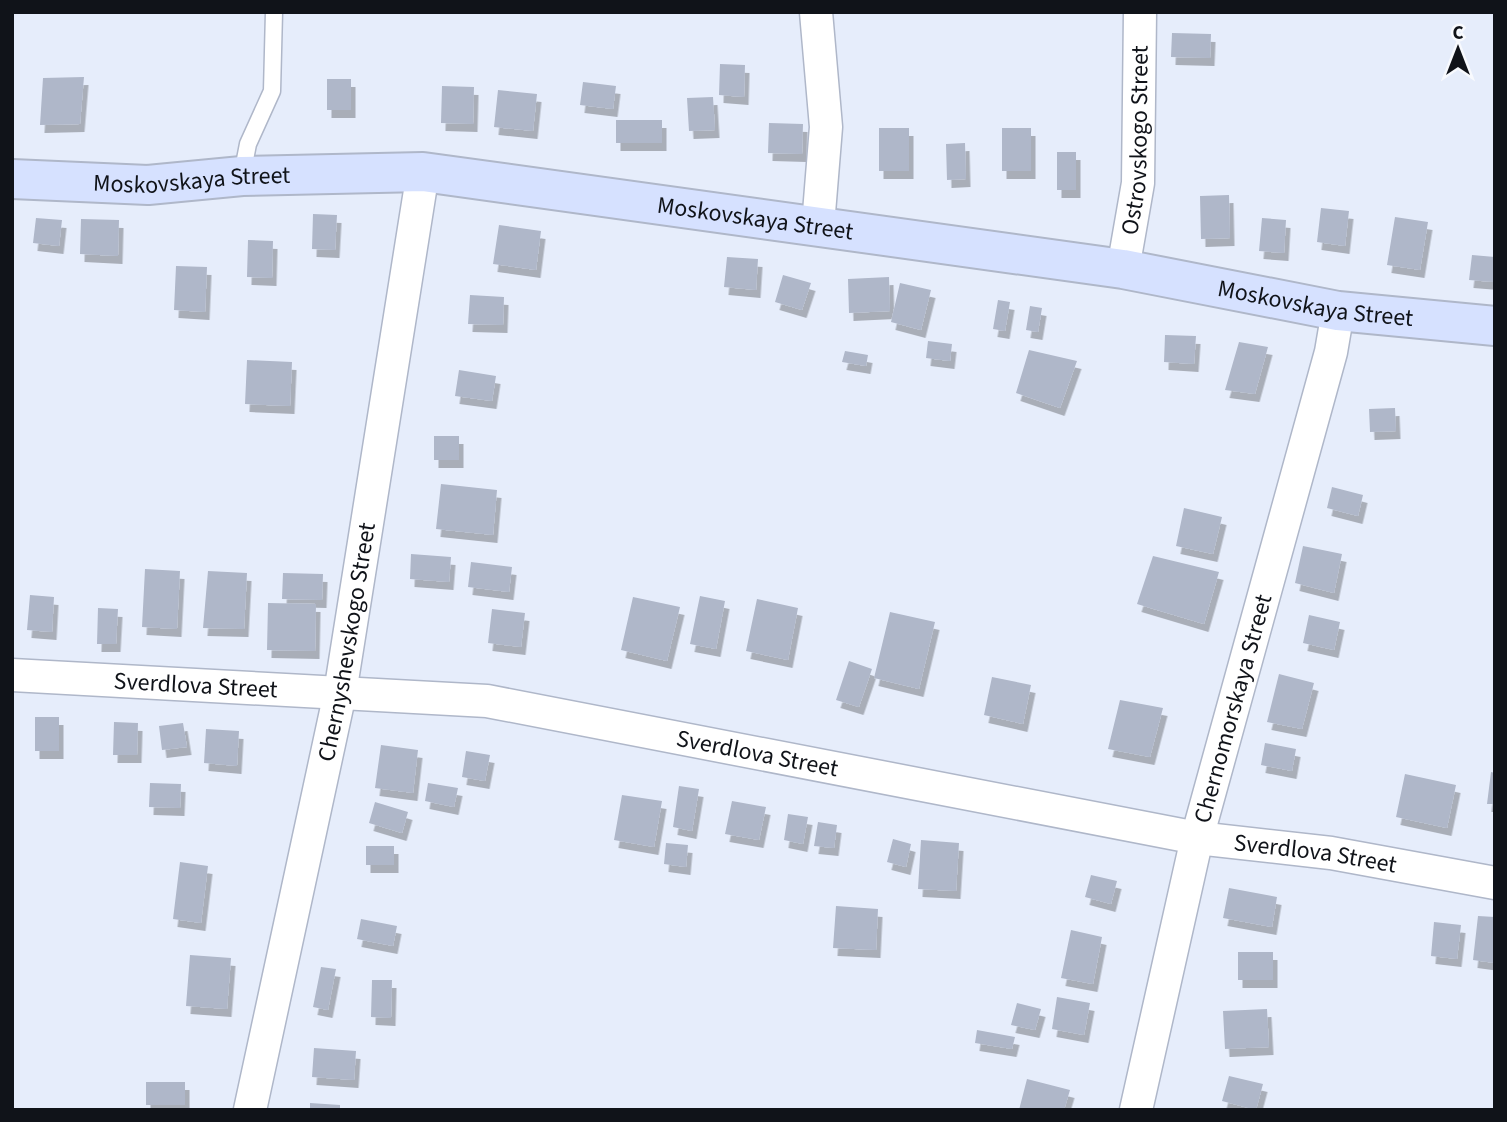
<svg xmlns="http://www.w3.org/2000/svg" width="1507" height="1122" font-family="'Source Sans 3',sans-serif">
  <defs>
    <filter id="shadow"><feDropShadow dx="4.5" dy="8" stdDeviation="0" flood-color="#0004"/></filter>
  </defs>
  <rect width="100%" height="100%" fill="#e6edfb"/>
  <!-- building -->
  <path fill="#afb7c9" filter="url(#shadow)" d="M 1172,33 L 1211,34 L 1210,58 L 1171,57 Z
    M 720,64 L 745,65 L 744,97 L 719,95 Z
    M 84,77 L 80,124 L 40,125 L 43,78 Z
    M 327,79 L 351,79 L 351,110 L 327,110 Z
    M 583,82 L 616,86 L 613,109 L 580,105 Z
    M 442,86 L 474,87 L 473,124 L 441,123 Z
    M 498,90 L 537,94 L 533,131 L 494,127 Z
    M 713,97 L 715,130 L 689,131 L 687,98 Z
    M 616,120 L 662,120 L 662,143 L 616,143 Z
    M 769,123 L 803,124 L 802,154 L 768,153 Z
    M 879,128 L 909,128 L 909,171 L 879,171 Z
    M 1002,128 L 1031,128 L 1031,171 L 1002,171 Z
    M 965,143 L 966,179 L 947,180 L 946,144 Z
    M 1057,152 L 1076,152 L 1076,190 L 1057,190 Z
    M 1229,195 L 1230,238 L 1201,239 L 1200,196 Z
    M 1321,208 L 1349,211 L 1345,246 L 1317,242 Z
    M 313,214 L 337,215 L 335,250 L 312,249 Z
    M 1395,217 L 1428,222 L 1420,270 L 1387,265 Z
    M 36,218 L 62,220 L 59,246 L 33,243 Z
    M 1262,218 L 1286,220 L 1284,253 L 1259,251 Z
    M 81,219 L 119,220 L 118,256 L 80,254 Z
    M 499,225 L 541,231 L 536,270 L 493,264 Z
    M 248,240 L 273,241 L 272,278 L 247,277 Z
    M 1472,255 L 1495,257 L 1494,282 L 1469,280 Z
    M 727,257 L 758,259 L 756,290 L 724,287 Z
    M 176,266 L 207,267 L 205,312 L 174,310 Z
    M 783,275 L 811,283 L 802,310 L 775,302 Z
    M 889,277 L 890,311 L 849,313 L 848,279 Z
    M 900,283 L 931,290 L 921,330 L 891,322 Z
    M 470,295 L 504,297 L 503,325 L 468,324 Z
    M 998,300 L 1010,302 L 1005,331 L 993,329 Z
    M 1030,306 L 1042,308 L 1038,332 L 1026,330 Z
    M 1165,335 L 1196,336 L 1194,364 L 1164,362 Z
    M 928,341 L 952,344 L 950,361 L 926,358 Z
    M 1239,342 L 1268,347 L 1255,394 L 1225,390 Z
    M 1029,350 L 1077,361 L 1060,408 L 1016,393 Z
    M 845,351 L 868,355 L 866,366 L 842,362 Z
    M 247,360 L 292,362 L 290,406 L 245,404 Z
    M 459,370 L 496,376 L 492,401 L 455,396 Z
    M 1395,408 L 1396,431 L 1370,432 L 1369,409 Z
    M 434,436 L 459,436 L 459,460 L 434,460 Z
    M 441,484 L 497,490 L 493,535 L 436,529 Z
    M 1332,487 L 1363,495 L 1358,516 L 1327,508 Z
    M 1184,508 L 1222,517 L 1213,554 L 1176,546 Z
    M 1303,546 L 1342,554 L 1334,593 L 1295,583 Z
    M 411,554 L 451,557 L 449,582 L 410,579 Z
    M 1153,556 L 1219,572 L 1204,624 L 1137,604 Z
    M 471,562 L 512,567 L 509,592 L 468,587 Z
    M 145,569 L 180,571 L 177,629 L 142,627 Z
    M 208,571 L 247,573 L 244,629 L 203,628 Z
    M 283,573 L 323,574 L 322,600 L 282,599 Z
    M 30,595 L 54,597 L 52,632 L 27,630 Z
    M 700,596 L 725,601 L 716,649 L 690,644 Z
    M 633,597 L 680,607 L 667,661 L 621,650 Z
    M 757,599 L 798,608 L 788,660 L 746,651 Z
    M 268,603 L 316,604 L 315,651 L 267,650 Z
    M 98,608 L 118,609 L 116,644 L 97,644 Z
    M 492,609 L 525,613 L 521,647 L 488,643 Z
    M 890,612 L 935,622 L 919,689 L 874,678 Z
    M 1309,615 L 1340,622 L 1334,650 L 1303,643 Z
    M 849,661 L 872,669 L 859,707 L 836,700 Z
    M 1279,674 L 1314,683 L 1302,729 L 1267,722 Z
    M 992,677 L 1031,685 L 1023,724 L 984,715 Z
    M 1120,700 L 1163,708 L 1150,757 L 1108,749 Z
    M 35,717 L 59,717 L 59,751 L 35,751 Z
    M 114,722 L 138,723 L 137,755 L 113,755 Z
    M 183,723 L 187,747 L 162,750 L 159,726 Z
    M 206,729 L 239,731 L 237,766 L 204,763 Z
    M 1265,743 L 1296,749 L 1292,771 L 1261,765 Z
    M 381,745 L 418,750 L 413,793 L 375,788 Z
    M 466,751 L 490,755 L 485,781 L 462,777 Z
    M 1491,772 L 1495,773 L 1495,804 L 1487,804 Z
    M 1405,774 L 1456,785 L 1447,828 L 1396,817 Z
    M 150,783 L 181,784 L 180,808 L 149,807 Z
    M 428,783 L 458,788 L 454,807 L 425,801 Z
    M 679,786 L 699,789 L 692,831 L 673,827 Z
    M 622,795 L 662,801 L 654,847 L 614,840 Z
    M 732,801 L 766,807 L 759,840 L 725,834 Z
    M 375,802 L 408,812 L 402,833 L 369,823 Z
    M 788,814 L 808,817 L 803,844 L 784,840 Z
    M 818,822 L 837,825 L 834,848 L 814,846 Z
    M 893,839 L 911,844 L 906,867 L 887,862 Z
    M 921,840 L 959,843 L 956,891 L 918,889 Z
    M 666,843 L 688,845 L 686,867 L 664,864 Z
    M 366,846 L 394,846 L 394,865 L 366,865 Z
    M 180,862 L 208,866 L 201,923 L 173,919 Z
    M 1091,875 L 1117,881 L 1111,904 L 1085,897 Z
    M 1229,888 L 1277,897 L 1272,927 L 1223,918 Z
    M 836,906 L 878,909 L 876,950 L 833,948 Z
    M 1478,916 L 1495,917 L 1495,963 L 1473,960 Z
    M 361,919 L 397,926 L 393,946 L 357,939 Z
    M 1434,922 L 1461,925 L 1457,959 L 1431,956 Z
    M 1071,930 L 1102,937 L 1093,984 L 1061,978 Z
    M 1238,952 L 1273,952 L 1273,980 L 1238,980 Z
    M 190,955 L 231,958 L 227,1009 L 186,1006 Z
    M 321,967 L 336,969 L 328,1010 L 313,1007 Z
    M 372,980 L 392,980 L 391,1018 L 371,1017 Z
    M 1057,997 L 1090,1003 L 1084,1035 L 1052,1029 Z
    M 1017,1003 L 1041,1009 L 1035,1030 L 1011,1025 Z
    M 1267,1009 L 1269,1047 L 1225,1049 L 1223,1011 Z
    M 977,1030 L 1015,1037 L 1012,1049 L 975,1043 Z
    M 314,1048 L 356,1051 L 354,1080 L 312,1077 Z
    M 1229,1076 L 1263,1084 L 1256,1110 L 1222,1101 Z
    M 1027,1079 L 1070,1090 L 1064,1110 L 1019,1110 Z
    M 146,1082 L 185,1082 L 185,1105 L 146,1105 Z
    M 310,1103 L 340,1105 L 340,1110 L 310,1110 Z"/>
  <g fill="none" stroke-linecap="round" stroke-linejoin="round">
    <!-- lane casing -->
    <g stroke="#afb7c9" stroke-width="19">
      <path id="lane" d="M 242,175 L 248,144 L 272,91 L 274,12"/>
    </g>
    <!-- street casing -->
    <g stroke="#afb7c9" stroke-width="35">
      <g id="street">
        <path d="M 816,12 L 826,127 L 818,225"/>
        <path id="s1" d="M 1123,269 L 1138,183 L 1140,12"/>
        <path id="s2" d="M 12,675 L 487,701 L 1197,838 L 1331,853 L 1495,883"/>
        <path id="s3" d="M 250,1110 L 340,693 L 423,172"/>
        <path id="s4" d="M 1136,1110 L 1197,838 L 1331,352 L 1338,311"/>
      </g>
    </g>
    <!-- secondary casing -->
    <g stroke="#afb7c9" stroke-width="42">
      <g id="secondary">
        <path id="s5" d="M 12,179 L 148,185 L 242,176 L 423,172 L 1123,269 L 1338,311 L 1495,326"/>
      </g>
    </g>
    <!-- lane -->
    <use href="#lane" stroke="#fff" stroke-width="16"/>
    <!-- street -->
    <use href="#street" stroke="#fff" stroke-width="32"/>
    <!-- secondary -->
    <use href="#secondary" stroke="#d6e1ff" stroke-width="38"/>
  </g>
  <g text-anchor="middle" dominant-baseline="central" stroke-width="7" stroke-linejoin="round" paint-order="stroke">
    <!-- street labels -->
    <g font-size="24" fill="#101319" stroke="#f8fafe">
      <text stroke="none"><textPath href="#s1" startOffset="130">Ostrovskogo Street</textPath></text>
      <text stroke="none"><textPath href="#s5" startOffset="180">Moskovskaya Street</textPath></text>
      <text stroke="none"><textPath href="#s5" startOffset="747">Moskovskaya Street</textPath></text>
      <text stroke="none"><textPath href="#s5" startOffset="1314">Moskovskaya Street</textPath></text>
      <text stroke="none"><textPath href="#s3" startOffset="478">Chernyshevskogo Street</textPath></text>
      <text stroke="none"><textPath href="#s2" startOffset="184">Sverdlova Street</textPath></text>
      <text stroke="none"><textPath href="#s4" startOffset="413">Chernomorskaya Street</textPath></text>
      <text stroke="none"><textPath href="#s2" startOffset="751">Sverdlova Street</textPath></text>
      <text stroke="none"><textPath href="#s2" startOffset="1318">Sverdlova Street</textPath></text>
    </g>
  </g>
  <!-- border -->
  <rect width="1507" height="1122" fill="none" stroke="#101319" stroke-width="28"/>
  <!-- north arrow -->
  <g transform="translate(1458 49)" stroke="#f8fafe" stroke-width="5" paint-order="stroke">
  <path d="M0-5L12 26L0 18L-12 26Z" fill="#101319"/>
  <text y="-10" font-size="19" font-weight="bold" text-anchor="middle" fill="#101319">С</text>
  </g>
</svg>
